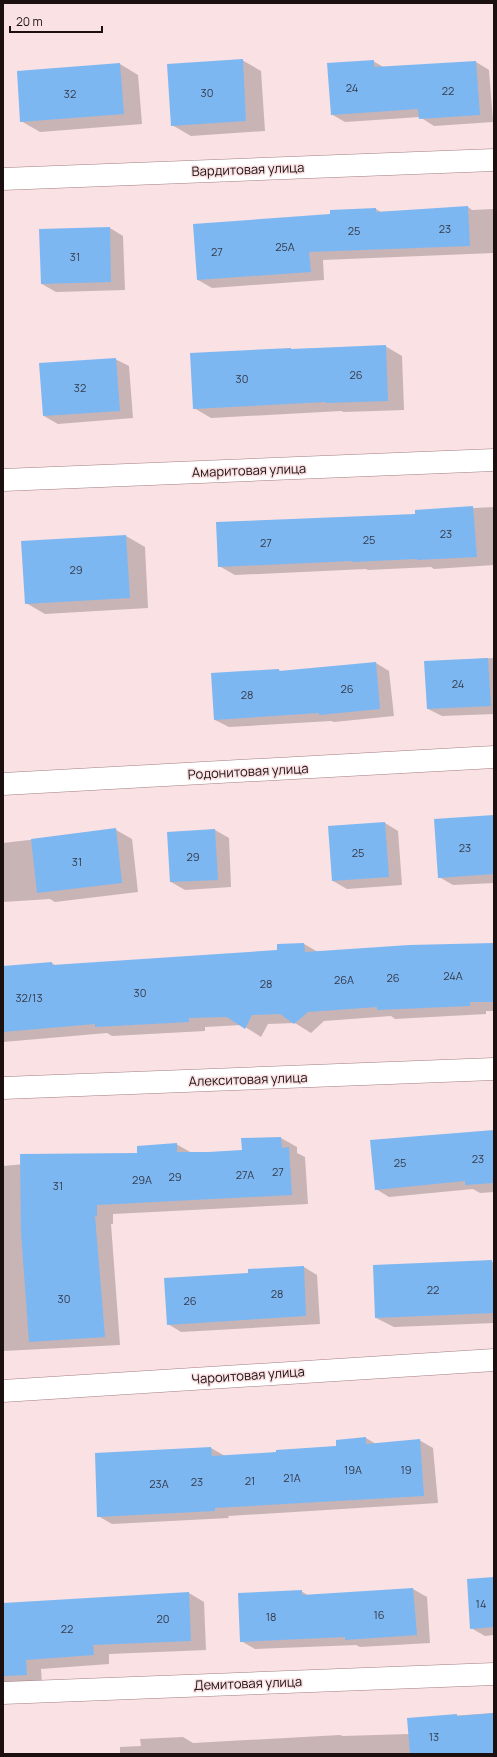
<svg xmlns="http://www.w3.org/2000/svg" width="497" height="1757" font-family="Manrope,sans-serif">
  <rect width="100%" height="100%" fill="#fae1e3"/>
  <!-- shadow -->
  <path fill="#0003" d="M 242,60 L 261,71 L 265,131 L 191,136 L 172,125 Z
    M 373,61 L 385,68 L 476,62 L 489,70 L 493,122 L 434,126 L 420,117 L 345,122 L 331,114 Z
    M 120,64 L 138,75 L 142,124 L 40,132 L 21,121 Z
    M 468,207 L 472,210 L 494,209 L 494,253 L 323,260 L 324,280 L 212,288 L 198,280 L 331,215 L 376,209 L 381,212 Z
    M 110,228 L 123,236 L 125,290 L 56,292 L 42,284 Z
    M 385,346 L 402,356 L 404,410 L 344,412 L 341,411 L 211,418 L 194,408 L 292,350 Z
    M 115,359 L 129,366 L 133,418 L 58,424 L 44,416 Z
    M 494,507 L 494,565 L 434,569 L 431,567 L 368,570 L 366,569 L 235,575 L 219,566 L 416,515 L 416,511 Z
    M 126,536 L 145,547 L 148,608 L 45,614 L 26,603 L 23,542 Z
    M 494,658 L 494,714 L 442,716 L 428,709 L 425,662 Z
    M 376,663 L 389,671 L 394,716 L 334,722 L 331,721 L 229,727 L 215,720 L 279,670 L 282,672 Z
    M 494,816 L 494,883 L 453,885 L 439,877 Z
    M 385,823 L 398,831 L 402,885 L 347,889 L 333,881 Z
    M 116,830 L 132,839 L 138,892 L 55,902 L 50,899 L 3,902 L 3,843 Z
    M 215,830 L 229,838 L 231,887 L 185,890 L 171,882 Z
    M 304,944 L 318,952 L 494,944 L 494,1011 L 486,1011 L 486,1014 L 395,1019 L 391,1016 L 324,1021 L 311,1033 L 295,1023 L 268,1024 L 261,1037 L 242,1025 L 205,1027 L 205,1031 L 112,1036 L 107,1033 L 3,1042 L 3,967 L 52,963 L 56,966 L 279,951 L 278,945 Z
    M 494,1131 L 494,1192 L 480,1193 L 473,1189 L 389,1197 L 376,1189 Z
    M 281,1138 L 297,1147 L 297,1153 L 305,1157 L 308,1204 L 113,1214 L 113,1224 L 111,1224 L 120,1345 L 3,1351 L 3,1166 L 138,1154 L 176,1144 L 192,1153 L 243,1151 Z
    M 491,1261 L 494,1263 L 494,1323 L 394,1327 L 376,1318 Z
    M 304,1267 L 317,1275 L 320,1324 L 181,1332 L 168,1324 L 249,1274 Z
    M 366,1438 L 376,1444 L 419,1440 L 433,1448 L 438,1503 L 228,1516 L 229,1518 L 112,1524 L 98,1516 L 211,1448 L 225,1456 L 277,1453 L 337,1447 Z
    M 494,1578 L 494,1635 L 485,1636 L 471,1628 Z
    M 413,1589 L 427,1597 L 430,1643 L 360,1647 L 356,1645 L 255,1649 L 241,1641 L 301,1591 L 309,1596 Z
    M 189,1593 L 204,1602 L 206,1650 L 109,1654 L 109,1664 L 41,1669 L 42,1684 L 3,1686 L 3,1604 Z
    M 494,1713 L 494,1754 L 120,1754 L 120,1747 L 141,1746 L 140,1739 L 183,1737 L 193,1743 L 340,1735 L 343,1736 L 409,1734 L 408,1719 Z"/>
  <!-- building -->
  <path fill="#7db7f1" d="M 243,59 L 246,121 L 171,126 L 167,64 Z
    M 374,60 L 374,67 L 476,61 L 480,115 L 419,119 L 418,109 L 331,115 L 327,63 Z
    M 120,63 L 124,114 L 20,122 L 17,71 Z
    M 468,206 L 470,246 L 309,252 L 311,272 L 197,280 L 193,224 L 330,214 L 330,210 L 376,208 L 376,212 Z
    M 110,227 L 111,282 L 41,284 L 39,229 Z
    M 386,345 L 388,401 L 326,403 L 326,402 L 193,409 L 190,353 L 291,348 L 291,349 Z
    M 116,358 L 120,411 L 43,416 L 39,363 Z
    M 473,506 L 477,557 L 417,560 L 417,559 L 352,562 L 352,561 L 218,567 L 216,522 L 415,514 L 415,510 Z
    M 126,535 L 130,598 L 25,604 L 21,541 Z
    M 488,658 L 491,706 L 427,709 L 424,661 Z
    M 376,662 L 380,709 L 319,715 L 319,713 L 214,720 L 211,673 L 279,669 L 279,671 Z
    M 494,815 L 494,874 L 438,878 L 434,819 Z
    M 385,822 L 389,877 L 332,881 L 328,826 Z
    M 116,828 L 122,883 L 37,893 L 31,839 Z
    M 215,829 L 218,880 L 170,882 L 167,832 Z
    M 304,943 L 305,952 L 409,945 L 494,943 L 494,1002 L 470,1002 L 470,1006 L 377,1010 L 377,1007 L 308,1012 L 294,1024 L 280,1014 L 252,1015 L 245,1029 L 227,1017 L 189,1018 L 189,1022 L 95,1027 L 95,1024 L 3,1032 L 3,966 L 52,962 L 52,965 L 277,950 L 277,944 Z
    M 494,1130 L 494,1183 L 465,1185 L 465,1181 L 375,1190 L 370,1140 Z
    M 281,1137 L 282,1148 L 289,1147 L 292,1195 L 97,1205 L 97,1216 L 95,1216 L 105,1337 L 29,1342 L 21,1233 L 20,1154 L 137,1153 L 137,1146 L 177,1143 L 177,1152 L 208,1152 L 242,1150 L 241,1138 Z
    M 492,1260 L 494,1313 L 375,1318 L 373,1265 Z
    M 304,1266 L 306,1316 L 167,1325 L 164,1278 L 248,1273 L 248,1269 Z
    M 366,1437 L 366,1444 L 420,1439 L 424,1496 L 215,1508 L 215,1511 L 97,1517 L 95,1453 L 211,1447 L 212,1456 L 276,1452 L 276,1450 L 336,1446 L 336,1440 Z
    M 494,1577 L 494,1627 L 470,1629 L 467,1579 Z
    M 413,1588 L 417,1635 L 345,1640 L 345,1637 L 240,1642 L 238,1593 L 302,1590 L 302,1595 Z
    M 189,1592 L 191,1641 L 93,1645 L 94,1655 L 26,1660 L 27,1675 L 3,1676 L 3,1603 Z
    M 494,1713 L 494,1754 L 410,1754 L 407,1718 L 457,1714 L 457,1716 Z"/>
  <g fill="none" stroke-linecap="round" stroke-linejoin="round">
    <!-- minor casing -->
    <g stroke="#a37e82" stroke-width="23">
      <path id="minor" d="M 3,179 L 494,160
        M 3,480 L 494,460
        M 3,784 L 494,757
        M 3,1088 L 494,1069
        M 3,1391 L 494,1360
        M 3,1693 L 494,1674"/>
    </g>
    <!-- minor -->
    <use href="#minor" stroke="#fff" stroke-width="22"/>
  </g>
  <g text-anchor="middle" dominant-baseline="central" stroke-width="3" stroke-linejoin="round" paint-order="stroke">
    <!-- number labels -->
    <g font-size="11" fill="#343948">
      <text x="352" y="87">24</text>
      <text x="448" y="90">22</text>
      <text x="207" y="92">30</text>
      <text x="70" y="93">32</text>
      <text x="445" y="228">23</text>
      <text x="354" y="230">25</text>
      <text x="285" y="246">25А</text>
      <text x="217" y="251">27</text>
      <text x="75" y="256">31</text>
      <text x="356" y="374">26</text>
      <text x="242" y="378">30</text>
      <text x="80" y="387">32</text>
      <text x="446" y="533">23</text>
      <text x="369" y="539">25</text>
      <text x="266" y="542">27</text>
      <text x="76" y="569">29</text>
      <text x="458" y="683">24</text>
      <text x="347" y="688">26</text>
      <text x="247" y="694">28</text>
      <text x="465" y="847">23</text>
      <text x="358" y="852">25</text>
      <text x="193" y="856">29</text>
      <text x="77" y="861">31</text>
      <text x="453" y="975">24А</text>
      <text x="393" y="977">26</text>
      <text x="344" y="979">26А</text>
      <text x="266" y="983">28</text>
      <text x="140" y="992">30</text>
      <text x="29" y="997">32/13</text>
      <text x="478" y="1158">23</text>
      <text x="400" y="1162">25</text>
      <text x="278" y="1171">27</text>
      <text x="245" y="1174">27А</text>
      <text x="175" y="1176">29</text>
      <text x="142" y="1179">29А</text>
      <text x="58" y="1185">31</text>
      <text x="433" y="1289">22</text>
      <text x="277" y="1293">28</text>
      <text x="64" y="1298">30</text>
      <text x="190" y="1300">26</text>
      <text x="353" y="1469">19А</text>
      <text x="406" y="1469">19</text>
      <text x="292" y="1477">21А</text>
      <text x="250" y="1480">21</text>
      <text x="197" y="1481">23</text>
      <text x="159" y="1483">23А</text>
      <text x="481" y="1603">14</text>
      <text x="379" y="1614">16</text>
      <text x="271" y="1616">18</text>
      <text x="163" y="1618">20</text>
      <text x="67" y="1628">22</text>
      <text x="434" y="1736">13</text>
    </g>
    <!-- street labels -->
    <g font-size="13" fill="#1c0f10" stroke="#fae1e3">
      <text transform="translate(248 169) rotate(-2)">Вардитовая улица</text>
      <text transform="translate(249 470) rotate(-2)">Амаритовая улица</text>
      <text transform="translate(248 771) rotate(-3)">Родонитовая улица</text>
      <text transform="translate(248 1079) rotate(-2)">Алекситовая улица</text>
      <text transform="translate(248 1375) rotate(-4)">Чароитовая улица</text>
      <text transform="translate(248 1683) rotate(-2)">Демитовая улица</text>
    </g>
  </g>
  <!-- border -->
  <rect width="497" height="1757" fill="none" stroke="#1c0f10" stroke-width="8"/>
  <!-- scale -->
  <path d="M10 26v6h92v-6" fill="none" stroke="#1c0f10" stroke-width="2"/>
  <text x="16" y="26" font-size="12" fill="#1c0f10" stroke="#fae1e3" stroke-width="3" paint-order="stroke">20 m</text>
</svg>
